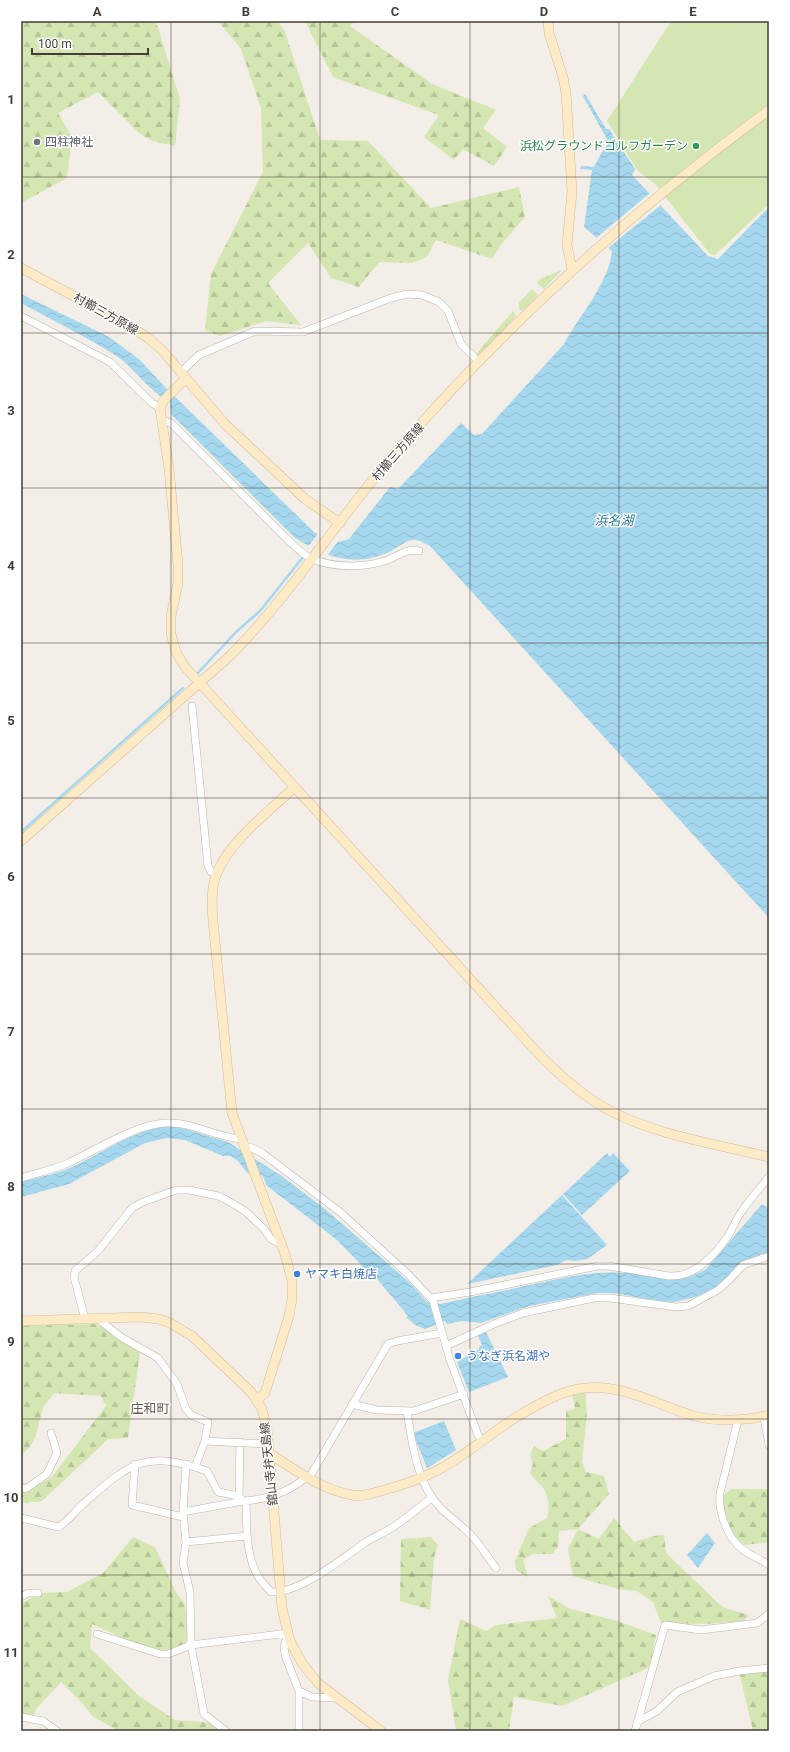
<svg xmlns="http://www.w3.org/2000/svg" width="790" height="1752" font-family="Roboto,'Noto Sans JP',sans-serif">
  <defs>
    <pattern id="grass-tufts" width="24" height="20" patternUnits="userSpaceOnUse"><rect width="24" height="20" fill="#d4e6b1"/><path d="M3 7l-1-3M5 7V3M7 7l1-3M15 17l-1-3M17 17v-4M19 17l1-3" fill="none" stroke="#b7c699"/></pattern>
    <pattern id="forest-firs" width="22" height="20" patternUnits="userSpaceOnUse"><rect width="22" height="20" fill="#d4e6b1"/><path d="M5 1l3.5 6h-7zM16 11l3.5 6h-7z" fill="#b7c699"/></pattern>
    <pattern id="water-waves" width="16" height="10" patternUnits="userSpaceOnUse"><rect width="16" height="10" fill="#a5d8ee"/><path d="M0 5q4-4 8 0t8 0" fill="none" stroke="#8fbacd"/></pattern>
  </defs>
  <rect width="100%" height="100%" fill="#f3eee7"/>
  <!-- grass -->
  <path fill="url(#grass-tufts)" d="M 562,270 L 544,289 L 537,283 L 540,279 Z
    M 532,289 L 538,295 L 523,310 L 520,310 L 519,309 L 519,303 Z
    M 513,311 L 516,316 L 479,355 L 476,354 Z"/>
  <!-- forest -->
  <path fill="url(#forest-firs)" d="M 21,21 L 156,21 L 180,99 L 175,146 L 152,141 L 139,133 L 98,92 L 58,113 L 72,137 L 67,178 L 21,203 Z
    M 218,21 L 278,21 L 285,32 L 320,140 L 368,141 L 431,208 L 519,187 L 525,217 L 503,242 L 492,259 L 436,240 L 427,257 L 412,263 L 379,262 L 359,287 L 331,278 L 308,243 L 268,283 L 301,325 L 266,321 L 220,336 L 205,330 L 211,274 L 263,172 L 261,108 L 241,49 Z
    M 305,21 L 355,21 L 350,26 L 432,84 L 496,110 L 483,128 L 507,147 L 494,166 L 463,149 L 454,160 L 424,137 L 439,115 L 333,77 Z
    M 96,1324 L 140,1352 L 128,1438 L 108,1439 L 42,1501 L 21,1503 L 21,1493 L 51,1478 L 106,1406 L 101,1396 L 54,1393 C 51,1398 45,1403 43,1409 C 37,1423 38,1446 21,1454 L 21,1326 Z
    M 585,1390 L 587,1413 L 582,1462 L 586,1472 L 604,1476 L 609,1494 L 578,1529 L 599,1539 L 614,1518 L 634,1542 L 658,1535 L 664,1535 L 666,1553 L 719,1604 L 725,1608 L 749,1615 L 744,1621 L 705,1624 L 661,1623 L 653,1602 L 637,1591 L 618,1589 L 573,1576 L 568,1549 L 578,1529 L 559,1531 L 558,1547 L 552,1554 L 533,1554 L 523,1560 L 528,1577 L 516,1570 L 515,1561 L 529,1528 L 547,1518 C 550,1505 549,1493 539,1483 C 536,1480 533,1478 530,1473 L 533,1464 L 530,1455 L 534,1446 L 543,1451 L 566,1439 L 566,1411 L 575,1409 L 572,1393 Z
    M 732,1489 L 769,1489 L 769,1542 L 745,1545 L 727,1530 L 722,1496 Z
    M 133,1537 L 155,1547 L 176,1592 L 185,1604 L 188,1636 L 184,1647 L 168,1654 L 151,1651 L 92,1624 L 90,1648 L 139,1696 L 175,1720 L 214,1723 L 226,1731 L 118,1731 L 92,1716 L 83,1704 L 61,1682 L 37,1708 L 34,1715 L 21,1713 L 21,1604 L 38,1593 L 67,1592 L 103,1573 Z
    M 431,1537 L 438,1545 L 434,1558 L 430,1610 L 400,1601 L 401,1539 Z
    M 548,1596 L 568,1608 L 617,1621 L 656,1635 L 650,1667 L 562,1706 L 514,1697 L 509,1731 L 456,1731 L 448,1680 L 460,1619 L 486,1631 L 496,1625 L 557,1618 Z
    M 769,1666 L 769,1731 L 753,1731 L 739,1671 Z"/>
  <!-- park -->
  <path fill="#d4e6b1" d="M 671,21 L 769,21 L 769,204 L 715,255 L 710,254 L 656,185 L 638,171 L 607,121 Z"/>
  <!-- water -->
  <path fill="url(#water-waves)" d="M 585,94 L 606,129 L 609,129 L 635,169 L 632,175 L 708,256 L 718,259 L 769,207 L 769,918 L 429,545 C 425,544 421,541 417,540 C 407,538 398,548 389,552 C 354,568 326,557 295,538 L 171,414 L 170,402 C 148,391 135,368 115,355 C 85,336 52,320 21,303 L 21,294 L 109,337 L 140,360 L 165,387 L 315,533 L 338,542 L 349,539 L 390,487 L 398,489 L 461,423 L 474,435 L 482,434 L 564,344 C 579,316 609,283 612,251 L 584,227 L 592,170 L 580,169 L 581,166 L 594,167 L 602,152 L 609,143 L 583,96 Z
    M 169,1126 L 182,1128 L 228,1142 L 283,1177 L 325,1209 L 384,1260 L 409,1282 L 427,1302 L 440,1304 C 466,1298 494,1293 520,1287 C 557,1279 591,1270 629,1273 C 660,1275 676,1287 706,1269 L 762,1204 L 769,1209 L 769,1252 L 741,1262 L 723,1281 L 708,1292 L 692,1298 L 674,1302 L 657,1301 L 614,1293 L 597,1293 L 529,1306 L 481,1323 L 462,1321 L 447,1324 L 445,1321 L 425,1329 L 415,1325 L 406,1317 L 408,1316 L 377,1279 L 375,1279 L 337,1240 L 266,1185 L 263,1176 L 247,1173 L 238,1161 L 230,1156 L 223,1156 L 185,1140 L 167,1138 L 145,1143 L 69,1184 L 21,1197 L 21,1182 C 35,1178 51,1175 65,1170 C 100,1156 131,1129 169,1126 Z
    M 607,1153 L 610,1157 L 613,1153 L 630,1171 L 582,1215 L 563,1194 Z
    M 562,1195 L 607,1245 L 587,1259 L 576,1261 L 566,1260 L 557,1265 L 467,1284 Z
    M 486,1332 L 508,1377 L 469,1392 L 457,1362 L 479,1349 L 479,1347 L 482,1345 L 478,1336 Z
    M 444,1421 L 456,1450 L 427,1468 L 413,1433 Z
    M 707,1533 L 715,1543 L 698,1568 L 687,1555 Z"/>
  <!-- pier -->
  <path fill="#f3eee7" d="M 651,192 L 662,204 L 607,249 L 595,239 Z
    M 320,531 L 338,540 L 340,539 L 326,557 L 307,548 Z"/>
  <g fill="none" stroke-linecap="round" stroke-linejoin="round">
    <!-- stream -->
    <path stroke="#a5d8ee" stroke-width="2.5" d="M 197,674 L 236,632 L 260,611 L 303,557
      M 21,832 L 183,688
      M 654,1278 L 667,1279"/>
    <!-- street casing -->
    <g stroke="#beb5aa" stroke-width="8">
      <path id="street" d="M 21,316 L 110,362 L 152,403 L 160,408
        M 180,373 L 199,355 L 255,331 L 303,332 L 391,298 L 407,294 L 422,295 L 439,302 L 448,311 L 461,344 L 479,362
        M 162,420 L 171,423 L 288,540 C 296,547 303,555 312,559 C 335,568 364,568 388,560 C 399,555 407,548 419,551
        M 192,706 L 208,866 L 211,872 L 217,874
        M 244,1147 L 250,1147 L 262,1153 L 340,1212 L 409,1275 L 433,1301 L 450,1360 L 478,1435 L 482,1440
        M 21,1178 C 37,1173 53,1170 68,1163 C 97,1150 135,1124 167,1123 C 193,1122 215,1137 241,1139
        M 431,1298 L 470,1292 L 598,1266 L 609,1266 L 669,1276 C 695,1278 715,1255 728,1236 C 733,1228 736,1219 742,1211 C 750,1199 760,1188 769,1177
        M 97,1318 L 121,1337 L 158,1358 L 177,1384 L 186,1409 L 191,1415 L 208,1422 L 205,1441 L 195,1467
        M 85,1319 L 74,1277 L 75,1271 L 98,1251 L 132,1208 L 143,1202 L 176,1190 L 189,1190 L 218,1196 L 225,1199 L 245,1211 L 264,1229 L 271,1239 L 282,1245
        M 446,1346 L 494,1324 L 523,1313 L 594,1298 L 610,1298 L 676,1307 L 688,1306 L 718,1290 L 731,1278 L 743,1265 L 769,1256
        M 352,1404 L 377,1410 L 414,1411 L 464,1394
        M 407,1411 C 411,1437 415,1467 428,1491 C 439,1511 455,1519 470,1534 C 480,1544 488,1558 496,1568
        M 764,1417 L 769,1445
        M 738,1420 L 720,1493 C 718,1512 727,1537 742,1549 C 749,1555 761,1559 769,1565
        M 205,1441 L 268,1444
        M 135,1464 L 132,1505 L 183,1517
        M 186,1464 L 183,1512 L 186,1542 L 183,1563 L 190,1592 L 191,1645 L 204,1714 L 226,1731
        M 309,1478 L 388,1344 L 397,1341 L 442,1333
        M 21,1489 L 27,1488 L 47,1474 L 57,1453 L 51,1433
        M 239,1496 L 240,1442
        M 246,1501 C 247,1527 245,1555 259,1578 C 262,1583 267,1587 271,1592 C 301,1593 341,1559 366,1542 C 374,1537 384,1533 393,1527 C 407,1518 419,1508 432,1497
        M 183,1512 L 243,1501
        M 21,1518 L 58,1527 C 68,1522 75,1511 83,1504 C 130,1463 144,1449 207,1471 L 218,1492 L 239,1496 L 243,1501 C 265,1500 290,1492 306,1477
        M 186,1542 L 247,1536
        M 21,1597 L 28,1593 L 38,1593
        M 97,1634 L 160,1654 L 168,1654 L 191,1645 L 288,1633 L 284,1648 L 286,1658 L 299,1691 L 299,1731
        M 299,1691 L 312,1697 L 335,1698
        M 21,1717 L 43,1721 L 57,1731
        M 637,1722 L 657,1711 L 677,1692 L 714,1676 L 739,1671 L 769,1668
        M 635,1731 L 665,1625 L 701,1630 L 757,1623 L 769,1614"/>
    </g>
    <!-- secondary casing -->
    <g stroke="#d2bc98" stroke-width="10">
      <path id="secondary" d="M 548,21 L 549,33 L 563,77 L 566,93 L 572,192 L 567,245 L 572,269
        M 21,268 L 130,326 L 148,338 L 162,350 L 225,424 L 305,499 L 340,523
        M 185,379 L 164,400 L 160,408 L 169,469 L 178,565 L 178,583 L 171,616 L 171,634 L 176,652 L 185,667 L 535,1050 C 556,1072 579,1093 605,1108 C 653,1135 716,1144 769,1157
        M 21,841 L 231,655 C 293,592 339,517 397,451 C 507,323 633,210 769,110
        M 21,1321 L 140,1317 L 159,1319 L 170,1323 L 192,1336 L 251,1392 L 262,1409 L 267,1429 L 282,1608 L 290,1641 L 302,1663 L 318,1683 L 381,1731
        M 257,1400 L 265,1393 L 289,1316 L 292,1299 L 292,1281 L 285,1254 L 232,1113 L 213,921 C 212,908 211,895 214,882 C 223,846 268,812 295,787
        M 269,1453 C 295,1470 320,1489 352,1495 C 363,1497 374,1493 384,1490 C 403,1485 421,1479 438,1470 C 466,1455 491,1433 518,1416 C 537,1405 557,1393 578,1389 C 619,1381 656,1405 694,1416 C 719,1422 745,1421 769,1415"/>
    </g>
    <!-- street -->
    <use href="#street" stroke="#fff" stroke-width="7"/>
    <!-- secondary -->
    <use href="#secondary" stroke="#fdeac7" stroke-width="9"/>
  </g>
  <!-- grid -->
  <path fill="none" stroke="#463e36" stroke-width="1" stroke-opacity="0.55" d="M 171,21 L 171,1731M 320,21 L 320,1731M 470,21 L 470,1731M 619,21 L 619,1731M 21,177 L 769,177M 21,333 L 769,333M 21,488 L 769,488M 21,643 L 769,643M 21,798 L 769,798M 21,954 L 769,954M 21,1109 L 769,1109M 21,1264 L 769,1264M 21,1419 L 769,1419M 21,1575 L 769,1575"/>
  <!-- markers -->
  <circle fill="#6b7280" stroke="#fff" stroke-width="1.5" cx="37" cy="142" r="4"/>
  <circle fill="#2e9e5b" stroke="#fff" stroke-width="1.5" cx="696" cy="146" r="4"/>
  <g fill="#3f7fe0" stroke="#fff" stroke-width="1.5">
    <circle cx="297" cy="1274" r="4"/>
    <circle cx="458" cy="1356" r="4"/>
  </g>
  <g text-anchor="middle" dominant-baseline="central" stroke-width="3" stroke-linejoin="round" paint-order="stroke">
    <!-- worship labels -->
    <g font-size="12" fill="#5b616d" stroke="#fff" text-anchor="start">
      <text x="45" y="142">四柱神社</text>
    </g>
    <!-- leisure labels -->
    <g font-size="12" fill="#27864d" stroke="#fff" text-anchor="end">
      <text x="688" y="146">浜松グラウンドゴルフガーデン</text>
    </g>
    <!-- street labels -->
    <g font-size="12" fill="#463e36" stroke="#fff">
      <text transform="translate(106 314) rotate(29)">村櫛三方原線</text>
      <text transform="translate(398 452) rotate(-49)">村櫛三方原線</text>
      <text transform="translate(269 1464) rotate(-96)">舘山寺弁天島線</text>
    </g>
    <!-- shop labels -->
    <g font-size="12" fill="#366cbe" stroke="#fff" text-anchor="start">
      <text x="305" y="1274">ヤマキ白焼店</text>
      <text x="466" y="1356">うなぎ浜名湖や</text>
    </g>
    <!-- water labels -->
    <g font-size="13" font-style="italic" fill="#2f7b9f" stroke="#fff">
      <text x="614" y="520">浜名湖</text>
    </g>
    <!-- neighbourhood labels -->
    <g font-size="13" fill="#685b4e" stroke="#fff">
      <text x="150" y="1408">庄和町</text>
    </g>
  </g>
  <!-- border -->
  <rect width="790" height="1752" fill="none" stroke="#ffffff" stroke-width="44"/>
  <!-- scale -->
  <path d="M32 48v6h116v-6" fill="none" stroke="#463e36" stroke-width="2"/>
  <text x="38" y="48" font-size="12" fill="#463e36" stroke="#ffffff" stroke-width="3" paint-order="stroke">100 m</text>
  <rect x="22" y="22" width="746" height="1708" fill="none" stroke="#463e36" stroke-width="1.5"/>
  <g font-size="13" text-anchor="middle" font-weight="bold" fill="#463e36">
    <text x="97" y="16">A</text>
    <text x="246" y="16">B</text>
    <text x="395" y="16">C</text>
    <text x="544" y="16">D</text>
    <text x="693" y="16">E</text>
    <text x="11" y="104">1</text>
    <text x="11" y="259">2</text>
    <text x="11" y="415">3</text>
    <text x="11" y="570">4</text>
    <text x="11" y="725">5</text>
    <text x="11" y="881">6</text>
    <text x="11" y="1036">7</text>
    <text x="11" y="1191">8</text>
    <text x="11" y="1346">9</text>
    <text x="11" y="1502">10</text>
    <text x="11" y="1657">11</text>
  </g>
</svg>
